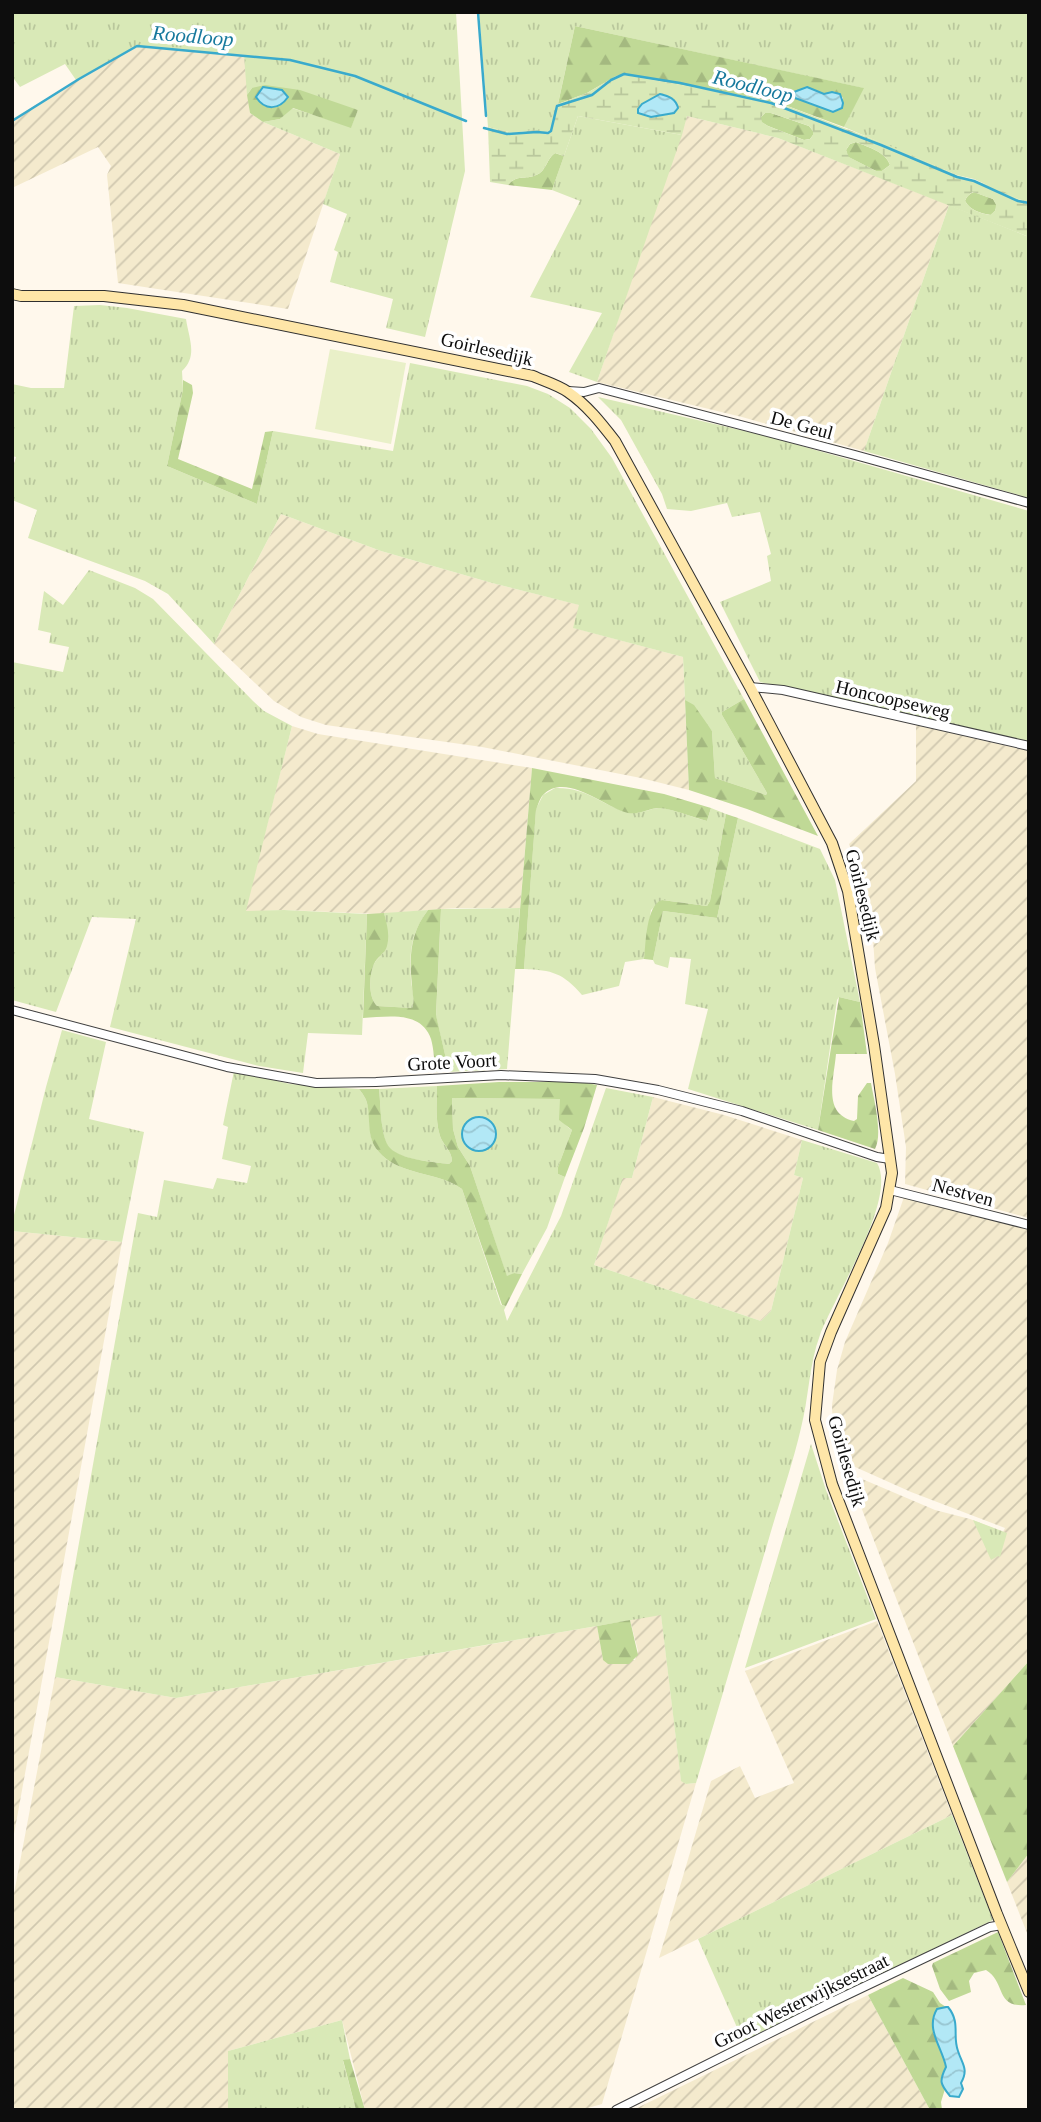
<svg xmlns="http://www.w3.org/2000/svg" width="1041" height="2122" font-family="Georgia,serif">
  <defs>
    <pattern id="farmland-furrows" width="10" height="10" patternUnits="userSpaceOnUse" patternTransform="scale(1.75)"><rect width="10" height="10" fill="#f4eacd"/><path d="M-1 1l2-2M0 10L10 0M9 11l2-2" fill="none" stroke="#d0c8af"/></pattern>
    <pattern id="grass-tufts" width="24" height="20" patternUnits="userSpaceOnUse" patternTransform="scale(1.75)"><rect width="24" height="20" fill="#d9e9b7"/><path d="M3 7l-1-3M5 7V3M7 7l1-3M15 17l-1-3M17 17v-4M19 17l1-3" fill="none" stroke="#b9c79c"/></pattern>
    <pattern id="forest-firs" width="22" height="20" patternUnits="userSpaceOnUse" patternTransform="scale(1.75)"><rect width="22" height="20" fill="#c0d996"/><path d="M5 1l3.5 6h-7zM16 11l3.5 6h-7z" fill="#a4b980"/></pattern>
    <pattern id="wetland-marsh" width="20" height="14" patternUnits="userSpaceOnUse" patternTransform="scale(1.75)"><rect width="20" height="14" fill="#d9e9b7"/><path d="M1 5h8M5 5V1M11 12h8M15 12V8" fill="none" stroke="#b9c79c"/></pattern>
    <pattern id="water-waves" width="16" height="10" patternUnits="userSpaceOnUse" patternTransform="scale(1.75)"><rect width="16" height="10" fill="#b2e8f6"/><path d="M0 5q4-4 8 0t8 0" fill="none" stroke="#98c6d2"/></pattern>
  </defs>
  <rect width="100%" height="100%" fill="#fff8ec"/>
  <!-- farmland -->
  <path fill="url(#farmland-furrows)" d="M 136,46 L 244,55 L 250,113 L 263,122 L 340,154 L 288,309 L 118,283 L 107,175 L 111,166 L 98,147 L 12,188 L 12,119 Z
    M 687,116 L 778,138 L 949,205 L 864,451 L 742,417 L 597,382 Z
    M 281,514 L 381,551 L 492,583 L 580,605 L 574,628 L 683,657 L 689,790 L 641,778 L 482,747 L 326,725 L 301,717 L 274,701 L 214,644 Z
    M 916,725 L 1029,751 L 1029,1218 L 905,1184 L 906,1147 L 895,1074 L 875,968 L 873,939 L 860,875 L 849,844 L 916,781 Z
    M 292,726 L 318,734 L 532,768 L 520,908 L 455,908 L 378,914 L 284,910 L 245,912 Z
    M 653,1097 L 724,1115 L 802,1140 L 794,1175 L 803,1178 L 771,1311 L 761,1321 L 594,1265 L 623,1177 L 632,1178 Z
    M 904,1197 L 1029,1230 L 1029,1661 L 953,1746 L 848,1473 L 935,1510 L 970,1519 L 1003,1532 L 1005,1528 L 911,1492 L 844,1462 L 833,1433 L 832,1405 L 837,1370 L 845,1342 L 888,1243 Z
    M 12,1231 L 122,1242 L 12,1845 Z
    M 661,1614 L 681,1780 L 686,1784 L 696,1783 L 602,2104 L 581,2110 L 365,2110 L 342,2020 L 228,2051 L 228,2110 L 12,2110 L 12,1904 L 55,1677 L 176,1698 L 597,1626 L 603,1660 L 635,1660 L 638,1651 L 630,1620 Z
    M 877,1621 L 952,1815 L 659,1958 L 711,1781 L 740,1766 L 755,1798 L 794,1783 L 745,1671 Z
    M 1029,1853 L 1029,1938 L 1007,1882 Z
    M 868,1995 L 930,2110 L 633,2110 Z"/>
  <!-- grass -->
  <path fill="url(#grass-tufts)" fill-rule="evenodd" d="M 20,12 L 456,12 L 465,171 L 425,337 L 386,328 L 393,299 L 330,282 L 338,252 L 334,250 L 347,214 L 323,204 L 340,154 L 263,122 L 280,119 L 292,108 L 351,127 L 358,110 L 252,88 L 247,95 L 244,55 L 136,46 L 76,80 L 65,64 L 20,87 L 14,79 L 12,79 L 12,14 Z
    M 479,12 L 1029,12 L 1029,202 L 1018,199 L 974,179 L 957,175 L 844,127 L 863,88 L 575,26 L 552,131 L 541,132 L 533,130 L 513,133 L 488,127 Z
    M 578,116 L 682,135 L 597,382 L 569,372 L 602,313 L 530,297 L 580,201 L 552,190 Z
    M 949,205 L 1029,237 L 1029,498 L 864,451 Z
    M 100,305 L 127,308 L 186,319 C 189,339 198,356 182,371 L 183,389 L 167,466 L 257,504 L 273,431 L 393,451 L 410,363 L 527,386 L 548,394 L 570,408 L 591,429 L 612,458 L 744,699 L 722,712 L 722,715 L 767,793 L 766,795 L 715,778 L 712,731 L 685,700 L 683,657 L 573,628 L 579,605 L 492,583 L 381,551 L 281,514 L 214,644 L 168,594 L 145,581 L 28,538 L 37,510 L 12,500 L 12,471 L 16,457 L 12,456 L 12,384 L 31,388 L 64,388 L 74,306 Z
    M 598,397 L 770,437 L 1029,511 L 1029,742 L 760,682 L 720,602 L 771,581 L 767,556 L 771,554 L 760,512 L 732,517 L 727,503 L 691,511 L 667,509 L 662,494 L 621,420 Z
    M 89,570 L 135,588 L 153,599 L 253,701 L 264,711 L 292,726 L 246,911 L 284,910 L 367,914 L 362,1035 L 308,1033 L 303,1073 L 259,1066 L 110,1027 L 136,919 L 92,917 L 56,1012 L 12,1000 L 12,662 L 63,672 L 69,647 L 49,643 L 51,633 L 38,630 L 44,591 L 63,605 Z
    M 555,788 C 587,787 599,804 627,812 C 638,815 648,809 659,808 C 671,808 694,818 707,821 L 711,808 L 726,814 L 710,901 L 707,906 L 662,900 L 651,910 L 644,959 L 625,962 L 619,986 L 582,995 C 563,973 552,970 524,969 L 536,809 L 543,795 Z
    M 738,818 L 820,849 L 835,880 L 860,1002 L 839,997 L 837,1000 L 818,1130 L 688,1089 L 708,1009 L 685,1004 L 691,959 L 670,957 L 668,968 L 655,964 L 653,960 L 663,911 L 717,918 Z
    M 520,908 L 507,1069 L 449,1072 L 436,1016 L 441,909 Z
    M 428,910 C 411,933 409,952 411,980 C 412,989 415,999 412,1008 L 377,1006 C 368,997 369,975 374,964 C 376,959 382,956 384,951 C 389,938 387,926 384,913 Z
    M 62,1030 L 106,1042 L 89,1119 L 144,1132 L 122,1242 L 12,1231 L 12,1223 L 46,1087 Z
    M 234,1071 L 290,1084 L 359,1089 C 362,1093 366,1098 367,1103 C 372,1119 366,1137 378,1151 C 398,1176 438,1171 462,1189 L 501,1305 L 506,1306 L 504,1310 L 507,1321 L 561,1216 L 606,1088 L 653,1097 L 632,1178 L 623,1178 L 594,1265 L 761,1321 L 771,1311 L 803,1178 L 794,1175 L 802,1140 L 877,1163 C 898,1198 834,1297 820,1335 C 809,1364 809,1397 801,1428 C 792,1467 778,1506 767,1545 C 743,1624 720,1704 696,1783 L 686,1784 L 681,1781 L 661,1615 L 176,1698 L 55,1677 L 138,1213 L 157,1217 L 164,1180 L 213,1189 L 217,1178 L 247,1183 L 251,1166 L 222,1159 L 228,1127 L 223,1125 Z
    M 437,1086 C 437,1102 435,1120 440,1136 C 443,1145 452,1151 452,1161 L 449,1164 C 433,1162 402,1160 390,1149 C 380,1138 381,1104 379,1089 Z
    M 452,1098 L 560,1099 C 562,1114 557,1120 572,1130 L 558,1167 L 558,1174 L 565,1177 L 547,1228 L 522,1274 L 514,1273 L 507,1277 L 470,1166 L 458,1147 L 453,1129 ZM 481,1116 L 492,1122 L 471,1148 L 464,1142 L 462,1133 L 469,1120 Z
    M 811,1444 L 826,1490 L 876,1619 L 745,1668 Z
    M 973,1520 L 1007,1533 L 1000,1557 L 998,1556 L 991,1560 Z
    M 952,1815 L 993,1920 L 743,2041 L 698,1939 Z
    M 342,2020 L 350,2059 L 343,2061 L 356,2110 L 228,2110 L 228,2051 Z"/>
  <!-- forest -->
  <path fill="url(#forest-firs)" fill-rule="evenodd" d="M 575,26 L 864,88 L 844,127 L 790,107 L 761,99 L 625,75 L 616,76 L 587,93 L 558,104 ZM 818,92 C 827,96 837,89 843,98 L 839,110 L 833,112 L 795,98 Z
    M 265,85 L 300,90 L 358,110 L 351,128 L 293,108 L 280,119 L 263,122 L 250,113 L 247,95 L 252,88 Z
    M 765,113 L 771,113 L 809,126 L 813,131 L 813,135 L 810,139 L 804,140 L 768,126 L 761,122 L 761,117 Z
    M 856,142 C 868,147 886,152 890,165 L 882,171 L 876,171 L 848,157 L 846,150 L 850,144 Z
    M 555,153 L 564,156 L 552,190 L 508,185 C 517,174 525,180 536,175 C 547,171 546,159 555,153 Z
    M 974,192 L 993,199 L 997,205 L 995,211 L 991,215 C 980,213 971,211 965,201 C 967,196 969,194 974,192 Z
    M 183,380 L 192,385 L 193,393 L 178,459 L 252,489 L 265,432 L 273,431 L 257,504 L 167,466 L 183,389 Z
    M 744,699 L 818,836 L 747,809 L 689,790 L 685,700 L 694,705 L 712,731 L 715,778 L 766,795 L 767,793 L 722,715 L 722,712 Z
    M 532,768 L 664,794 L 711,808 L 707,821 C 694,818 673,809 660,808 C 649,808 639,815 628,813 C 605,808 566,771 543,795 C 540,798 538,805 536,810 L 524,969 L 515,969 Z
    M 726,814 L 738,818 L 717,918 L 663,911 L 653,960 L 644,959 C 646,943 646,905 662,900 L 707,906 L 710,901 Z
    M 441,909 L 436,1015 L 449,1072 L 436,1072 C 434,1062 434,1049 431,1039 C 421,1010 387,1017 363,1018 L 367,914 L 384,913 C 387,924 390,935 387,946 C 385,954 377,957 374,964 C 369,975 368,997 377,1006 L 412,1008 C 415,1001 412,993 412,985 C 409,957 410,933 428,910 Z
    M 839,997 L 860,1002 L 867,1054 L 836,1054 C 834,1079 822,1114 854,1121 L 857,1119 L 858,1096 L 867,1083 L 871,1083 C 874,1100 883,1134 875,1149 L 818,1130 Z
    M 499,1082 L 582,1082 L 597,1085 L 584,1128 L 565,1177 L 558,1174 L 558,1167 L 572,1130 L 559,1120 L 560,1099 L 452,1098 L 453,1129 L 458,1147 L 470,1166 L 507,1276 L 514,1273 L 522,1274 L 506,1306 L 502,1305 L 462,1189 C 438,1171 398,1176 378,1151 C 366,1137 371,1119 367,1103 C 366,1098 362,1093 359,1089 L 379,1089 C 381,1104 380,1137 390,1148 C 402,1160 433,1162 449,1164 L 452,1161 C 452,1151 443,1145 440,1136 C 435,1120 437,1102 437,1086 Z
    M 630,1620 L 638,1655 L 629,1664 L 608,1664 L 603,1660 L 597,1626 Z
    M 1029,1661 L 1029,1853 L 1007,1882 L 953,1746 Z
    M 998,1932 L 1026,2005 C 995,2008 1006,1982 986,1970 L 974,1973 L 969,1981 L 971,1992 L 949,2001 L 940,1989 L 932,1966 L 933,1963 Z
    M 903,1978 L 933,1992 L 940,2003 L 946,2007 L 937,2010 L 933,2033 L 938,2039 L 946,2067 L 941,2078 L 945,2089 L 941,2102 L 942,2110 L 930,2110 L 868,1995 Z
    M 350,2059 L 365,2110 L 356,2110 L 343,2060 Z"/>
  <!-- wetland -->
  <path fill="url(#wetland-marsh)" fill-rule="evenodd" d="M 625,75 L 761,99 L 790,107 L 888,145 L 957,175 L 995,187 L 1018,199 L 1029,202 L 1029,237 L 778,138 L 687,116 L 682,135 L 578,116 L 564,156 L 555,153 C 546,159 547,171 536,175 C 525,180 517,174 508,185 L 490,182 L 488,127 L 513,133 L 533,130 L 550,132 L 552,131 L 558,104 L 587,93 L 616,76 ZM 765,113 L 771,113 L 809,126 L 813,131 L 813,135 L 810,139 L 804,140 L 768,126 L 762,122 L 761,117 ZM 856,142 C 868,147 886,152 890,165 L 882,171 L 876,171 L 849,157 L 846,150 L 850,144 ZM 973,192 L 993,199 L 996,205 L 995,211 L 990,215 C 980,213 971,211 965,201 C 967,196 969,194 973,192 Z"/>
  <!-- pitch -->
  <path fill="#e9f0c8" d="M 330,349 L 406,363 L 391,444 L 315,429 Z"/>
  <!-- water -->
  <path fill="url(#water-waves)" stroke="#39aacc" stroke-width="2" d="M 263,87 L 282,90 L 288,97 C 279,110 265,111 256,97 Z
    M 807,87 L 824,94 L 832,92 L 840,94 L 843,103 L 842,108 L 833,112 L 795,98 L 794,92 Z
    M 660,94 C 669,96 676,99 678,108 L 674,113 L 651,117 L 638,113 L 638,109 L 642,104 Z
    M462 1134a17 17 0 1 1 34 0a17 17 0 1 1-34 0Z
    M 946,2007 L 948,2007 C 961,2023 952,2035 958,2051 C 962,2064 969,2069 961,2083 L 963,2089 L 959,2097 L 950,2096 C 940,2084 939,2081 946,2067 C 942,2047 925,2029 937,2009 Z"/>
  <g fill="none" stroke-linecap="round" stroke-linejoin="round">
    <!-- stream -->
    <path stroke="#39aacc" stroke-width="2.5" d="M 478,12 L 486,116
      M 12,121 L 79,79 L 137,46 L 290,60 L 355,76 L 466,121
      M 484,128 L 507,134 L 537,132 L 548,133 L 551,131 L 557,106 L 592,95 L 611,80 L 624,74 L 680,83 L 771,103 L 881,145 L 957,177 L 974,181 L 1018,201 L 1029,203"/>
    <!-- street casing -->
    <g stroke="#404040" stroke-width="10">
      <path id="street" d="M 568,391 L 584,392 L 599,388 L 855,455 L 1029,503
        M 750,687 L 783,690 L 1029,746
        M 12,1010 L 227,1067 L 316,1083 L 376,1082 L 501,1075 L 595,1079 L 658,1090 L 742,1111 L 877,1157 L 890,1159
        M 890,1190 L 1029,1225
        M 616,2110 L 832,2002 L 990,1927 L 1002,1925"/>
    </g>
    <!-- secondary casing -->
    <g stroke="#2f2f2f" stroke-width="12">
      <path id="secondary" d="M 12,294 L 21,296 L 104,296 L 183,305 L 533,376 C 544,381 558,385 568,392 C 587,405 601,423 615,441 L 750,687 L 832,843 L 848,891 L 874,1045 L 892,1173 L 886,1208 L 831,1332 L 820,1362 L 815,1420 L 832,1484 L 997,1914 L 1029,1992"/>
    </g>
    <!-- street -->
    <use href="#street" stroke="#fff" stroke-width="8"/>
    <!-- secondary -->
    <use href="#secondary" stroke="#fee6a8" stroke-width="10"/>
  </g>
  <g text-anchor="middle" dominant-baseline="central" stroke-width="7" stroke-linejoin="round" paint-order="stroke">
    <!-- street labels -->
    <g font-size="19" fill="#0d0d0d" stroke="#fff">
      <text transform="translate(487 349) rotate(13)">Goirlesedijk</text>
      <text transform="translate(802 425) rotate(15)">De Geul</text>
      <text transform="translate(893 699) rotate(13)">Honcoopseweg</text>
      <text transform="translate(863 895) rotate(76)">Goirlesedijk</text>
      <text transform="translate(452 1062) rotate(-3)">Grote Voort</text>
      <text transform="translate(963 1192) rotate(15)">Nestven</text>
      <text transform="translate(847 1461) rotate(74)">Goirlesedijk</text>
      <text transform="translate(801 2001) rotate(-26)">Groot Westerwijksestraat</text>
    </g>
    <!-- water labels -->
    <g font-size="21" font-style="italic" fill="#17799d" stroke="#fff">
      <text transform="translate(193 36) rotate(5)">Roodloop</text>
      <text transform="translate(753 86) rotate(14)">Roodloop</text>
    </g>
  </g>
  <!-- border -->
  <rect width="1041" height="2122" fill="none" stroke="#0d0d0d" stroke-width="28"/>
</svg>
